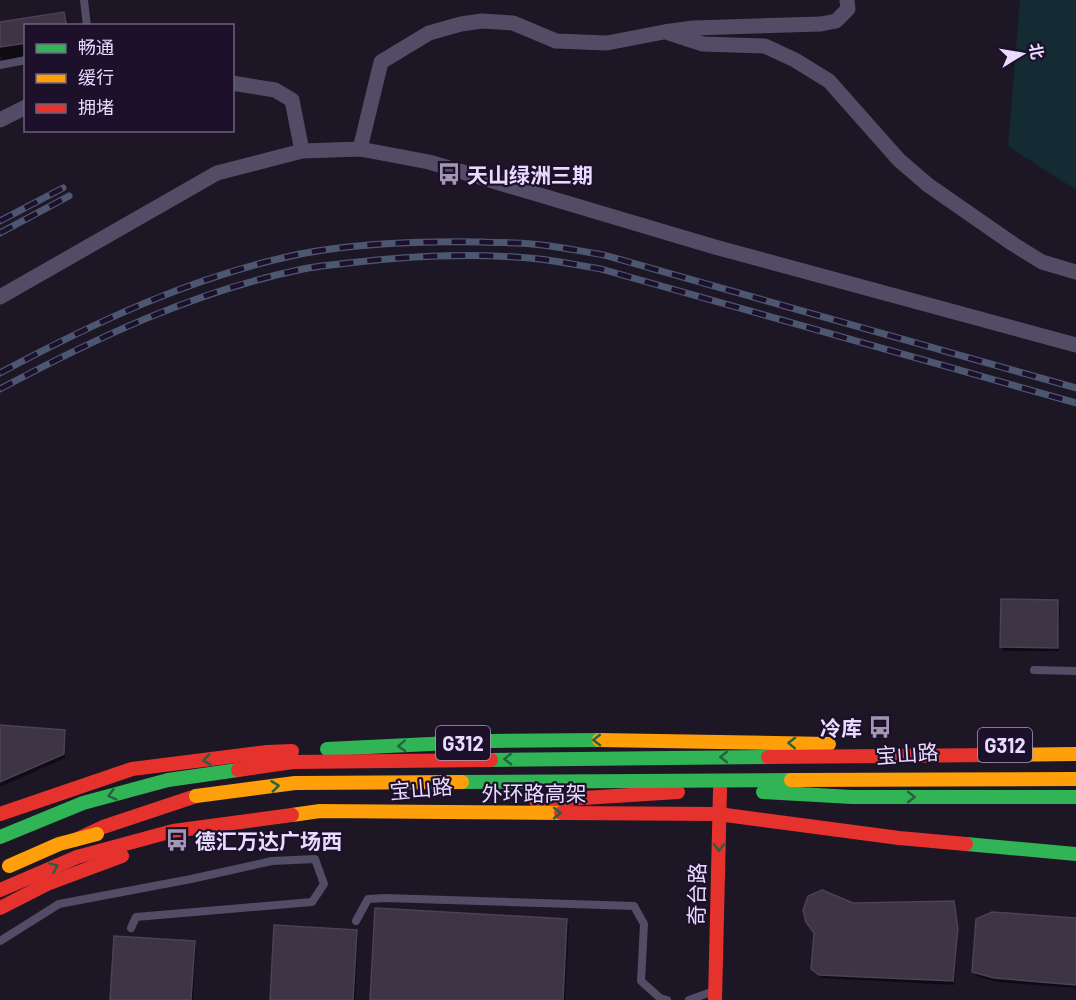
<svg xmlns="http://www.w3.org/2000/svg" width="1076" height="1000" font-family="Barlow,'Noto Sans SC',sans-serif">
  <rect width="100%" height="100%" fill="#1d1625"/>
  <!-- green -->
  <path fill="#142b34" d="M 1020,0 L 1076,0 L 1076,190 L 1008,146 Z"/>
  <!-- shadow -->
  <path fill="#0007" d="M 64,13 L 71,26 L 26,26 L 26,58 L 3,61 L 0,56 L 0,23 Z
    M 1058,601 L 1060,605 L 1059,651 L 1004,651 L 1002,647 Z
    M 0,727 L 64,732 L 66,735 L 65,758 L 0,787 Z
    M 953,902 L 959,934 L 954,985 L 822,978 L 812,969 L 853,905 Z
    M 1076,919 L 1076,988 L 997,982 L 976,976 L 974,972 Z
    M 567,921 L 569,924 L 565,1000 L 372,1000 Z
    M 356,931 L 358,935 L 355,1000 L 272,1000 Z
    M 194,943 L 196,947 L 193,1000 L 111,1000 Z"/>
  <!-- building -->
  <path fill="#3d3446" stroke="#4b4158" stroke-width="1.5" d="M 64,12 L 67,26 L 26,26 L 26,43 L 0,47 L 0,22 Z
    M 1001,599 L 1058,600 L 1058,648 L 1000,647 Z
    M 0,725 L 65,730 L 64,754 L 0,782 Z
    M 822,890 L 853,903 L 954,901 L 958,929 L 953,981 L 819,975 L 811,969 L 814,933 L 806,922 L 803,910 L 808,896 Z
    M 375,908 L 567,919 L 563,1000 L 370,1000 Z
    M 992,912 L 1076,918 L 1076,985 L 994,978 L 972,972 L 976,919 Z
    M 274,925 L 357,930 L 353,1000 L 270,1000 Z
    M 114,936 L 195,941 L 191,1000 L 110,1000 Z"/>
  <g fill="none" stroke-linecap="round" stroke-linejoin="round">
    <!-- lane -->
    <path stroke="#534c66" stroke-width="8" d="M 84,0 L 87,26
      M 0,65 L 26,60
      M 1034,670 L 1076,671
      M 356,921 L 368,899 L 385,898 L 634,906 L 644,924 L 641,981 L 660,998 L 667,1000
      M 0,941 L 59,904 L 191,879 L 272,861 L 315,859 L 324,884 L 312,902 L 136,917 L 131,928
      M 689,1000 L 714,991"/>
    <!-- street -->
    <path stroke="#534c66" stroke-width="15" d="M 669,33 L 703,44 L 765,46 L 795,60 L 829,81 L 899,160 L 928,185 L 1013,244 L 1042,262 L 1076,272
      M 232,83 L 275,90 L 292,100 L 302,151
      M 0,120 L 26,107
      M 360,149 L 381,62 L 429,33 L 461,24 L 482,21 L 513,23 L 556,41 L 607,43 L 664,32 L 693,28 L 821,24 L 836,21 L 848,9 L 847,0
      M 0,297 L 217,173 L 302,151 L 360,149 L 429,162 L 715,247 L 1076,345"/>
    <!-- fast -->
    <path stroke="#30b455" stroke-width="14" d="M 327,749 L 492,741 L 599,740
      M 491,760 L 768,757
      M 763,792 L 852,797 L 1076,797
      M 0,837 L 83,803 L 168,780 L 238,770"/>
    <!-- slow -->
    <path stroke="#ff9f0a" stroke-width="14" d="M 599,740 L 829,744
      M 998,755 L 1076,754"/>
    <!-- jam -->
    <path stroke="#e5322d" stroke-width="14" d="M 768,757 L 998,755
      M 238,770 L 293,762 L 491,760
      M 536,801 L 678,792
      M 0,814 L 132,769 L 267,752 L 292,751
      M 75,840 L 103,827 L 196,796
      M 0,908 L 47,884 L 122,856
      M 715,1000 L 720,789"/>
    <!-- rail casing -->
    <g stroke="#4d5771" stroke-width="7">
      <path id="rail" d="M 0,221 L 63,188
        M 0,233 L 69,196
        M 0,373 C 95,322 194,276 300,254 C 357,243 424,241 482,242 C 498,243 515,242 532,244 C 556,246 580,251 604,255 L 1076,388
        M 0,389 C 96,338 195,291 303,269 C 317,266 333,265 348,263 C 407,256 470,253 529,258 C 553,260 577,265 601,269 L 1076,403"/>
    </g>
    <!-- rail -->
    <use href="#rail" stroke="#1c102b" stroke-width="4.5" stroke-dasharray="14" stroke-linecap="butt"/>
    <!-- fast-bridge -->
    <path stroke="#30b455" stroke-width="14" d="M 462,782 L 791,780
      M 966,844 L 1076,854"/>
    <!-- slow-bridge -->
    <path stroke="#ff9f0a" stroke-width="14" d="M 791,780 L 1076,779
      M 196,796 L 295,783 L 462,782
      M 292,815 L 320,811 L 561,813
      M 9,866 L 59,844 L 97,834"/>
    <!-- jam-bridge -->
    <path stroke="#e5322d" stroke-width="14" d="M 561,813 L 718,814 L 899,838 L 966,844
      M 0,890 L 77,857 L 173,831 L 292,815"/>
  </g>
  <!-- one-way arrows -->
  <defs><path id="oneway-chevron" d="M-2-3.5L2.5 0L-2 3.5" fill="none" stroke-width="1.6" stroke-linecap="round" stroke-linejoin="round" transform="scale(1.5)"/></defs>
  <g stroke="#266240">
    <use href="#oneway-chevron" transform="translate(597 740) rotate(179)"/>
    <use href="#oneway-chevron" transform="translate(792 743) rotate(-179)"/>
    <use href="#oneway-chevron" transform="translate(402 746) rotate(177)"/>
    <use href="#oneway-chevron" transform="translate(724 757) rotate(179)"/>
    <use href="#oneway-chevron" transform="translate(508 759) rotate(179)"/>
    <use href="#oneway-chevron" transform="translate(207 760) rotate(173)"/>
    <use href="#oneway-chevron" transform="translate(275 786) rotate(-7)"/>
    <use href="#oneway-chevron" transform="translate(112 795) rotate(165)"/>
    <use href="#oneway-chevron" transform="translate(911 797)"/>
    <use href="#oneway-chevron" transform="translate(557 813)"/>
    <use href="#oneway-chevron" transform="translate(719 847) rotate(91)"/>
    <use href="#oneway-chevron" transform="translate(54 867) rotate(-23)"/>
  </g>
  <!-- icons -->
  <defs>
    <g id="bus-bare" transform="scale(1.8)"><path d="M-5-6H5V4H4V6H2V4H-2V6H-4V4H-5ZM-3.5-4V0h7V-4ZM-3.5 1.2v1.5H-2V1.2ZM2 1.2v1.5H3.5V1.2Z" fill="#a196b3" stroke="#1c102b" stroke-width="2.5" paint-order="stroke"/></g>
  </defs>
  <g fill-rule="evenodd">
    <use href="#bus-bare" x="449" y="174"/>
    <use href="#bus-bare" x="880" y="727"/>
    <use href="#bus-bare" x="177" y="840"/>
  </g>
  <g text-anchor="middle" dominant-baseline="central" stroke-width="4.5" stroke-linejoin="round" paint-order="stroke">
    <!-- shield labels -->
    <g fill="#1c102b" stroke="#ab9ebf" stroke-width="1.5">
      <rect x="436" y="726" width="54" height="34" rx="4.5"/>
      <rect x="978" y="728" width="54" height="34" rx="4.5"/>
    </g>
    <g font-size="20" font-weight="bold" fill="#e8dbff">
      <text x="463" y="743">G312</text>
      <text x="1005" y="745">G312</text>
    </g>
    <!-- poi labels -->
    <g font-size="21" font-weight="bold" fill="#e8dbff" stroke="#1c102b" text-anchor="start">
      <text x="467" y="174">天山绿洲三期</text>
      <text x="862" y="727" text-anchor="end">冷库</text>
      <text x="195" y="840">德汇万达广场西</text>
    </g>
    <!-- street labels -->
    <g font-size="21" fill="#e8dbff" stroke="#1c102b">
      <text transform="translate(907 753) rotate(-4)">宝山路</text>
      <text transform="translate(421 788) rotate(-5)">宝山路</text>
      <text x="534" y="792">外环路高架</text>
      <text transform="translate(696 894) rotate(-89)">奇台路</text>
    </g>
  </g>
  <!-- legend -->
  <rect x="24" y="24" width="210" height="108" fill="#1c102b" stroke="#6e6180" stroke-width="1.5"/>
  <rect x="36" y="44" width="30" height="9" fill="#30b455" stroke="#6e6180" stroke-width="1.5"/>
  <text x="78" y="54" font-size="18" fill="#e8dbff">畅通</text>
  <rect x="36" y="74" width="30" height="9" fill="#ff9f0a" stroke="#6e6180" stroke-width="1.5"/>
  <text x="78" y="84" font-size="18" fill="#e8dbff">缓行</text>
  <rect x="36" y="104" width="30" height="9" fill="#e5322d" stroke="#6e6180" stroke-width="1.5"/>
  <text x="78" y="114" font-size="18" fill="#e8dbff">拥堵</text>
  <!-- north arrow -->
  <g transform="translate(1022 54) rotate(79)" stroke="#1c102b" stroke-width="4.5" paint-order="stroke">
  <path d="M0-4.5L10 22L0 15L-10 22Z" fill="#e8dbff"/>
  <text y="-9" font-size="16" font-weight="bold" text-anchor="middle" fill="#e8dbff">北</text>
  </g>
</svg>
